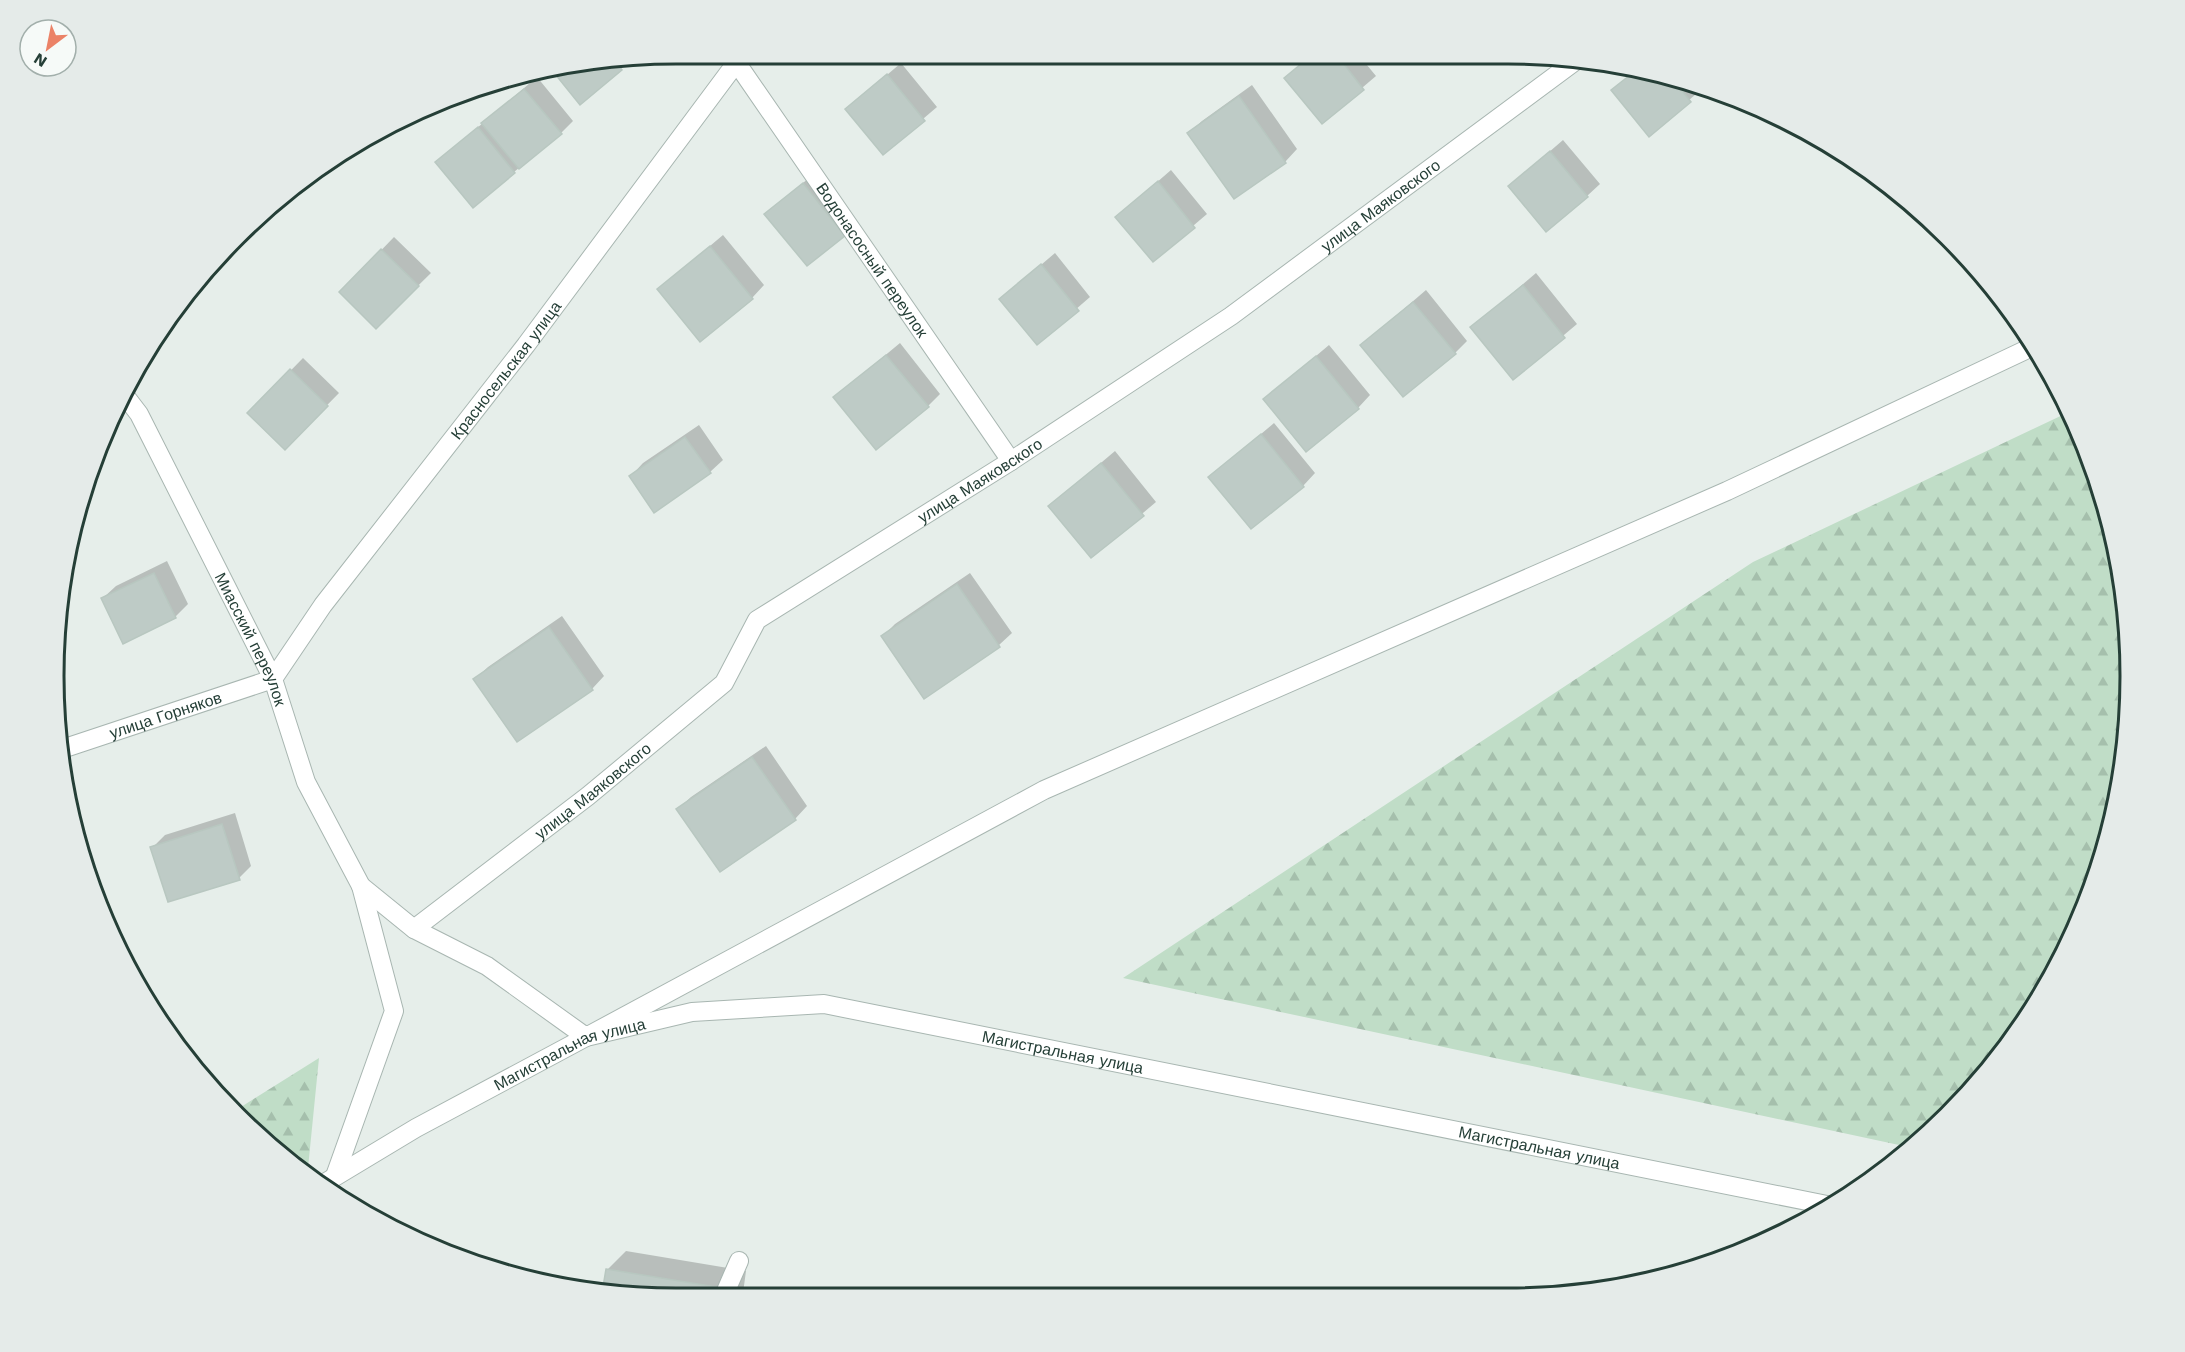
<svg xmlns="http://www.w3.org/2000/svg" width="2185" height="1352" font-family="'Work Sans',sans-serif">
  <defs>
    <pattern id="forest-firs" width="22" height="20" patternUnits="userSpaceOnUse" patternTransform="scale(1.5)"><rect width="22" height="20" fill="#c0ddc7"/><path d="M5 1l3.5 6h-7zM16 11l3.5 6h-7z" fill="#a5bfac"/></pattern>
  </defs>
  <rect width="100%" height="100%" fill="#e6eeea"/>
  <!-- forest -->
  <path fill="url(#forest-firs)" d="M 2069,412 L 2098,476 L 2126,594 L 2130,716 L 2110,837 L 2067,951 L 2003,1054 L 1913,1148 L 1123,978 L 1753,562 Z
    M 319,1058 L 308,1168 L 302,1172 L 233,1112 Z"/>
  <!-- shadow -->
  <path fill="#0003" d="M 594,59 L 631,59 L 621,69 Z
    M 1307,59 L 1362,59 L 1376,76 L 1322,122 L 1286,78 Z
    M 901,63 L 937,107 L 883,153 L 847,109 Z
    M 1634,71 L 1702,89 L 1649,134 L 1614,90 Z
    M 537,77 L 573,121 L 561,133 L 514,172 L 437,162 Z
    M 1252,85 L 1297,149 L 1285,162 L 1189,133 L 1202,121 Z
    M 1563,140 L 1600,184 L 1587,196 L 1510,186 Z
    M 1171,170 L 1207,214 L 1153,260 L 1117,217 Z
    M 816,172 L 844,235 L 807,264 L 766,214 Z
    M 723,235 L 764,285 L 752,298 L 659,289 Z
    M 394,237 L 431,273 L 376,327 L 341,292 Z
    M 1055,253 L 1090,297 L 1037,343 L 1001,299 Z
    M 1536,273 L 1577,324 L 1513,378 L 1472,328 Z
    M 1426,290 L 1467,341 L 1455,353 L 1362,345 Z
    M 900,343 L 940,394 L 928,406 L 835,397 Z
    M 1329,345 L 1370,395 L 1358,408 L 1265,399 Z
    M 303,358 L 339,393 L 285,448 L 249,413 Z
    M 1274,423 L 1315,473 L 1303,486 L 1210,477 Z
    M 699,425 L 723,460 L 710,472 L 631,476 L 643,463 Z
    M 1115,451 L 1156,502 L 1092,556 L 1050,506 Z
    M 167,561 L 188,604 L 175,617 L 103,598 L 116,586 Z
    M 970,573 L 1012,633 L 999,645 L 925,697 L 883,636 L 895,624 Z
    M 562,616 L 604,676 L 592,689 L 475,679 L 488,667 Z
    M 766,746 L 807,806 L 795,819 L 678,809 L 691,797 Z
    M 235,813 L 251,866 L 239,878 L 152,848 L 165,835 Z
    M 626,1251 L 746,1271 L 743,1293 L 603,1293 L 607,1270 Z"/>
  <!-- building -->
  <path fill="#becbc6" stroke="#b8c7c0" stroke-width="1.5" d="M 594,59 L 613,59 L 622,70 L 580,105 L 551,69 Z
    M 615,59 L 631,59 L 622,67 Z
    M 1307,59 L 1340,59 L 1364,90 L 1322,124 L 1284,78 Z
    M 1635,71 L 1675,82 L 1691,102 L 1649,137 L 1611,90 Z
    M 887,74 L 925,121 L 883,155 L 845,109 Z
    M 524,89 L 562,134 L 519,169 L 481,123 Z
    M 1239,96 L 1286,163 L 1234,199 L 1187,133 Z
    M 478,127 L 515,173 L 473,208 L 435,162 Z
    M 1550,151 L 1588,197 L 1546,232 L 1508,186 Z
    M 1158,181 L 1195,228 L 1153,262 L 1115,217 Z
    M 803,183 L 845,236 L 807,266 L 764,214 Z
    M 710,246 L 753,299 L 700,342 L 657,289 Z
    M 381,249 L 419,286 L 376,329 L 339,292 Z
    M 1041,264 L 1079,311 L 1037,345 L 999,299 Z
    M 1523,285 L 1565,338 L 1513,380 L 1470,327 Z
    M 1413,302 L 1456,354 L 1403,397 L 1360,345 Z
    M 886,355 L 929,407 L 876,450 L 833,397 Z
    M 1316,356 L 1359,409 L 1306,452 L 1263,399 Z
    M 290,369 L 328,406 L 285,450 L 247,413 Z
    M 1261,434 L 1304,487 L 1251,529 L 1208,477 Z
    M 685,437 L 711,473 L 654,513 L 629,476 Z
    M 1101,463 L 1144,516 L 1091,558 L 1048,506 Z
    M 154,573 L 176,618 L 123,644 L 101,598 Z
    M 957,584 L 1000,647 L 924,699 L 881,636 Z
    M 549,627 L 593,690 L 517,742 L 473,679 Z
    M 752,757 L 796,820 L 720,872 L 676,809 Z
    M 222,824 L 240,880 L 168,902 L 150,847 Z
    M 606,1269 L 729,1289 L 728,1293 L 602,1293 Z"/>
  <g fill="none" stroke-linecap="round" stroke-linejoin="round">
    <!-- minor casing -->
    <g stroke="#a8b6b1" stroke-width="20">
      <g id="minor">
        <path id="s1" d="M 734,59 L 1011,461"/>
        <path id="s2" d="M 126,397 L 139,414 L 273,679 L 306,782 L 361,886 L 414,929 L 487,966 L 586,1037 L 1044,790 L 1727,491 L 2034,346"/>
        <path id="s3" d="M 273,679 L 323,605 L 526,345 L 739,59"/>
        <path id="s4" d="M 59,750 L 273,679"/>
        <path id="s5" d="M 414,929 L 588,796 L 724,683 L 757,620 L 1011,461 L 1231,316 L 1578,59"/>
        <path d="M 335,1176 L 394,1011 L 361,886"/>
        <path id="s6" d="M 323,1184 L 416,1128 L 586,1037 L 692,1012 L 824,1004 L 1832,1206"/>
        <path d="M 725,1293 L 739,1261"/>
      </g>
    </g>
    <!-- minor -->
    <use href="#minor" stroke="#fff" stroke-width="18"/>
  </g>
  <g text-anchor="middle" dominant-baseline="central" stroke-width="4.5" stroke-linejoin="round" paint-order="stroke">
    <!-- street labels -->
    <g font-size="16" fill="#253f37" stroke="#f6faf8">
      <text stroke="none"><textPath href="#s5" startOffset="1216">улица Маяковского</textPath></text>
      <text stroke="none"><textPath href="#s1" startOffset="244">Водонасосный переулок</textPath></text>
      <text stroke="none"><textPath href="#s3" startOffset="387">Красносельская улица</textPath></text>
      <text stroke="none"><textPath href="#s5" startOffset="730">улица Маяковского</textPath></text>
      <text stroke="none"><textPath href="#s2" startOffset="273">Миасский переулок</textPath></text>
      <text stroke="none"><textPath href="#s4" startOffset="112">улица Горняков</textPath></text>
      <text stroke="none"><textPath href="#s5" startOffset="226">улица Маяковского</textPath></text>
      <text stroke="none"><textPath href="#s6" startOffset="786">Магистральная улица</textPath></text>
      <text stroke="none"><textPath href="#s6" startOffset="280">Магистральная улица</textPath></text>
      <text stroke="none"><textPath href="#s6" startOffset="1272">Магистральная улица</textPath></text>
    </g>
  </g>
  <!-- crop -->
  <path d="M0 0H2185V1352H0ZM676 64H1508A612 612 0 0 1 2120 676V676A612 612 0 0 1 1508 1288H676A612 612 0 0 1 64 676V676A612 612 0 0 1 676 64Z" fill="#e5ebe9" fill-rule="evenodd"/>
  <path fill="none" stroke="#253f37" stroke-width="3" d="M676 64H1508A612 612 0 0 1 2120 676V676A612 612 0 0 1 1508 1288H676A612 612 0 0 1 64 676V676A612 612 0 0 1 676 64Z"/>
  <!-- north arrow -->
  <g transform="translate(48 48) rotate(212)"><circle r="28" fill="#f6faf8" stroke="#a2afab" stroke-width="1.5"/>
  <path d="M0-4.5L10 22L0 15L-10 22Z" fill="#eb8267"/>
  <text y="-9" font-size="16" font-weight="bold" text-anchor="middle" fill="#253f37">N</text>
  </g>
</svg>
